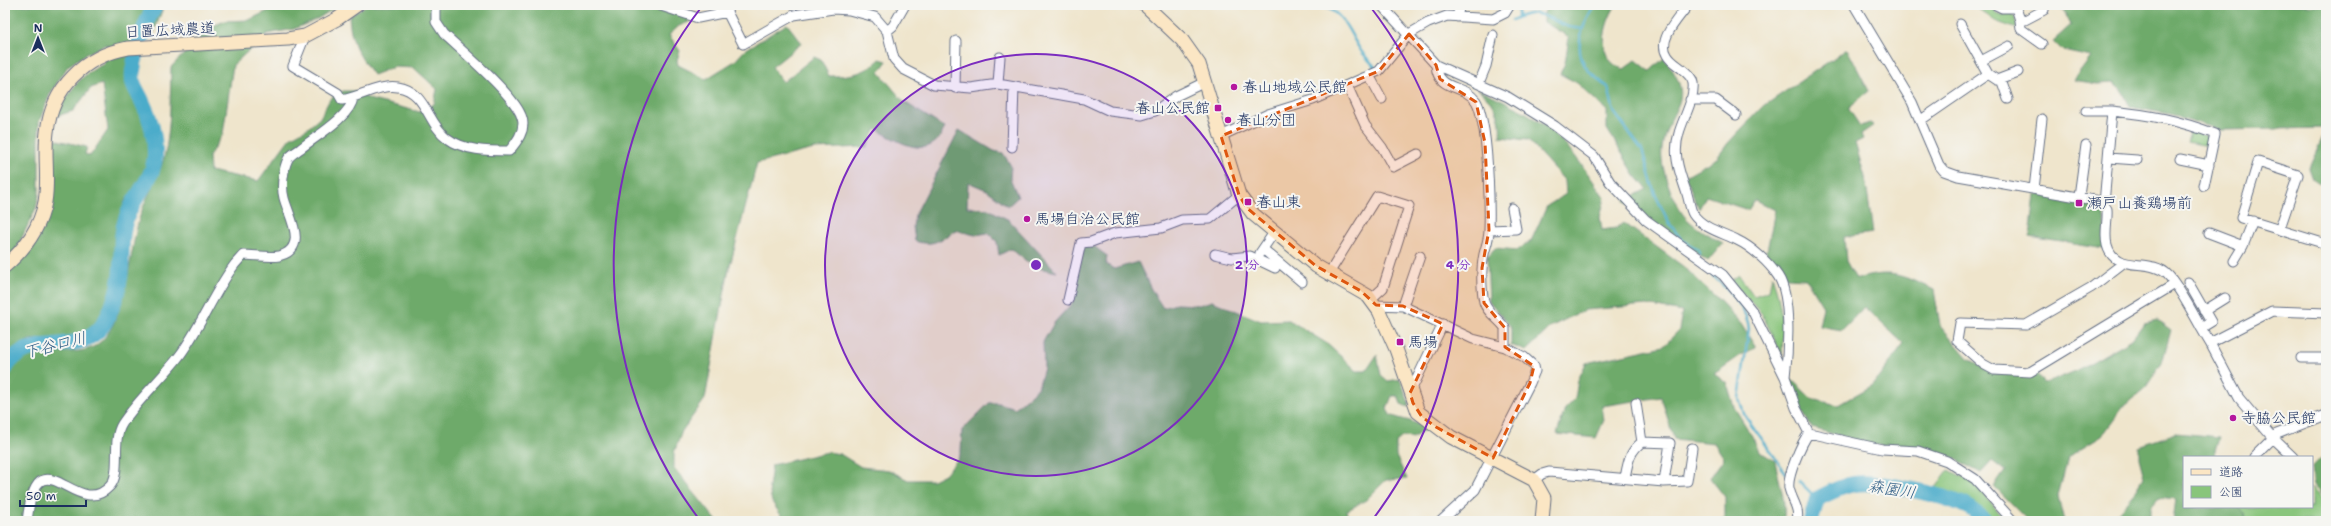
<svg xmlns="http://www.w3.org/2000/svg" width="2331" height="526" font-family="'Shantell Sans','Klee One',sans-serif">
  <rect width="100%" height="100%" fill="#f6f6f2"/>
  <filter id="ink" filterUnits="userSpaceOnUse"><feTurbulence type="fractalNoise" baseFrequency=".025" numOctaves="2"/><feDisplacementMap in="SourceGraphic" scale="8" xChannelSelector="R" yChannelSelector="G"/><feConvolveMatrix kernelMatrix="1 2 1 2 8 2 1 2 1" color-interpolation-filters="sRGB"/></filter>
  <filter id="wash" filterUnits="userSpaceOnUse"><feTurbulence type="fractalNoise" baseFrequency=".012" numOctaves="4" result="noise"/><feDisplacementMap in="SourceGraphic" scale="16" xChannelSelector="R" yChannelSelector="G"/><feGaussianBlur stdDeviation="0.9" result="paint"/><feColorMatrix in="noise" values="0 0 0 0 0 0 0 0 0 0 0 0 0 0 0 0 0 1.4 0 .05"/><feComposite in="paint" operator="in"/></filter>
  <g filter="url(#wash)">
    <rect width="100%" height="100%" fill="#efe5cc"/>
    <!-- green -->
    <path fill="#89c57b" stroke="#527a6c" d="M 1973,5 L 1991,5 L 1997,13 L 2003,15 L 2011,13 L 2015,18 L 2017,29 L 1995,21 Z
      M 2191,130 L 2210,138 L 2209,146 L 2187,142 Z
      M 1739,275 L 1754,296 L 1769,291 L 1772,275 C 1781,303 1784,325 1782,355 L 1762,314 L 1731,281 Z
      M 1949,470 L 1973,482 L 2003,517 L 1998,521 L 1990,521 L 1964,499 L 1935,489 Z
      M 2312,487 C 2323,501 2331,504 2321,521 L 2245,521 L 2244,513 L 2238,507 L 2312,507 Z"/>
    <!-- forest -->
    <path fill="#6eaa6b" stroke="#446c64" d="M 5,5 L 164,5 L 154,32 L 130,58 L 129,81 L 147,128 L 149,163 L 141,182 L 125,201 L 118,227 L 112,289 L 105,311 L 97,325 L 88,333 L 76,337 L 29,340 L 5,360 L 5,274 C 58,231 50,199 53,139 L 87,147 L 85,154 L 90,156 L 108,130 L 102,84 L 91,88 L 73,111 L 57,116 C 70,91 78,76 104,64 L 107,44 L 86,54 L 68,66 L 50,94 L 39,122 L 39,195 L 36,208 L 16,250 L 5,258 Z
      M 280,5 L 340,5 L 317,19 L 294,29 L 267,34 L 233,65 L 223,134 L 209,156 L 210,171 L 258,181 L 290,138 L 308,128 L 320,118 L 330,99 L 343,91 L 353,91 L 372,100 L 420,112 L 434,104 L 437,89 L 414,68 L 394,67 L 373,75 C 358,54 351,43 349,17 L 366,5 L 688,5 L 689,22 L 679,26 L 669,35 L 680,51 L 677,60 L 678,65 L 706,79 L 735,61 L 745,50 L 787,24 L 802,43 L 772,67 L 783,82 L 814,57 L 821,60 L 829,76 C 850,76 865,74 880,59 L 887,61 L 879,72 L 903,101 L 945,128 C 942,133 939,140 934,143 C 919,156 890,137 876,129 L 867,147 L 814,149 L 757,163 L 728,273 L 705,399 L 682,431 L 674,453 L 674,468 L 717,521 L 5,521 L 5,391 C 9,385 7,377 11,371 C 29,341 71,360 95,346 C 127,327 129,250 140,216 C 147,193 162,173 166,149 C 171,122 170,94 171,67 L 210,27 L 225,21 L 249,20 Z
      M 1548,5 L 1616,5 C 1603,25 1595,61 1624,69 L 1636,60 L 1650,71 L 1664,58 C 1699,103 1669,104 1662,148 C 1659,166 1674,206 1687,219 C 1697,229 1710,236 1723,243 L 1708,261 L 1624,201 L 1647,189 L 1635,175 L 1607,129 L 1607,111 L 1577,83 L 1560,74 L 1565,63 L 1569,37 L 1544,22 L 1544,13 Z
      M 2057,5 L 2326,5 L 2326,128 L 2221,130 L 2170,114 L 2130,107 L 2122,90 L 2114,83 L 2097,84 L 2074,80 L 2091,57 L 2063,51 L 2053,41 L 2071,25 L 2064,11 Z
      M 1847,49 L 1869,91 L 1848,108 L 1860,126 L 1871,123 L 1874,125 L 1861,134 L 1863,139 L 1855,143 L 1865,177 L 1873,233 L 1844,237 L 1846,261 L 1856,279 C 1893,269 1901,275 1934,290 L 1940,325 L 1968,358 L 1992,373 L 2037,374 L 2044,384 L 2078,370 L 2132,339 L 2144,323 L 2157,320 L 2171,330 L 2162,363 L 2146,387 L 2124,406 L 2102,436 L 2068,457 L 2058,496 L 2064,521 L 2028,521 L 1994,487 L 2005,471 L 1992,461 L 1981,473 L 1949,456 L 1921,447 L 1872,445 L 1812,428 L 1800,408 L 1791,379 L 1812,399 L 1838,405 L 1873,385 L 1904,344 L 1864,307 L 1842,330 L 1819,326 L 1823,307 L 1806,279 L 1786,278 L 1766,256 L 1775,210 L 1755,200 L 1748,210 L 1706,196 L 1699,209 L 1685,176 L 1717,158 L 1728,143 L 1761,108 Z
      M 1478,89 C 1504,100 1532,114 1554,133 C 1574,151 1589,176 1605,198 L 1600,217 L 1602,230 L 1616,228 L 1624,223 L 1684,267 L 1721,302 L 1741,324 L 1756,348 L 1744,353 L 1714,374 L 1727,383 L 1734,407 L 1752,436 L 1759,451 L 1775,461 C 1778,479 1788,505 1783,521 L 1721,521 L 1725,517 L 1725,497 L 1710,478 L 1724,458 L 1714,443 L 1674,439 L 1661,397 L 1602,406 L 1604,420 L 1596,438 L 1557,434 L 1565,409 L 1575,399 L 1578,380 L 1586,363 L 1664,346 L 1679,330 L 1682,312 L 1647,305 L 1585,310 L 1552,326 L 1526,351 L 1511,345 L 1511,327 L 1489,301 L 1487,257 L 1495,248 L 1518,250 L 1531,241 L 1547,206 L 1566,194 L 1565,181 L 1528,140 L 1500,137 C 1502,114 1494,103 1478,89 Z
      M 959,130 L 994,151 L 1003,153 L 1011,166 L 1010,178 L 1018,197 L 1008,206 L 987,190 L 968,182 L 967,207 L 988,209 L 1009,220 L 1057,272 L 1034,267 L 1011,249 L 999,255 L 997,242 L 988,233 L 975,235 L 955,230 C 941,240 933,247 915,241 L 913,226 L 915,215 Z
      M 2325,132 L 2326,132 L 2326,188 L 2313,179 L 2309,168 Z
      M 2035,194 L 2092,202 L 2104,210 L 2105,249 L 2030,237 Z
      M 1083,245 L 1095,247 L 1107,256 L 1106,264 L 1114,269 L 1138,262 L 1151,289 L 1163,308 L 1176,304 L 1199,305 L 1212,301 L 1261,321 L 1289,320 L 1326,343 L 1357,371 L 1366,371 L 1377,355 L 1381,375 L 1388,381 L 1400,379 L 1409,403 L 1408,407 L 1401,404 L 1398,396 L 1392,396 L 1387,408 L 1390,415 C 1405,421 1412,419 1425,429 L 1413,438 L 1402,437 L 1396,442 L 1396,456 L 1407,479 L 1386,480 L 1366,500 L 1346,511 L 1350,521 L 785,521 L 772,502 L 769,488 L 772,465 L 828,452 L 840,454 L 861,467 L 889,470 L 908,480 L 933,480 L 945,474 L 958,459 L 961,452 L 962,430 L 989,403 L 998,403 L 1015,408 L 1038,388 L 1044,368 L 1043,342 L 1054,323 L 1073,302 Z
      M 2176,433 L 2220,437 L 2214,457 L 2184,457 L 2184,507 L 2238,507 L 2244,513 L 2245,521 L 2172,521 L 2175,499 L 2159,497 L 2150,507 L 2150,517 L 2166,521 L 2118,521 L 2116,514 L 2134,493 L 2144,477 L 2139,458 L 2139,446 Z
      M 2326,453 L 2326,500 L 2314,485 L 2312,467 Z"/>
    <g fill="none" stroke-linecap="round" stroke-linejoin="round">
      <!-- stream -->
      <path stroke="#4bacca" stroke-width="2.5" d="M 1321,5 C 1343,13 1347,28 1358,46 C 1362,54 1370,61 1376,68
        M 1518,5 L 1518,17
        M 1595,5 C 1582,24 1571,51 1589,71 C 1594,77 1602,82 1608,87 L 1614,112 L 1642,150 L 1655,194 L 1669,223 L 1681,239 L 1699,250 L 1699,254
        M 1512,20 C 1536,8 1542,15 1564,25 C 1569,28 1576,28 1582,29
        M 1708,271 C 1724,287 1747,305 1749,329 L 1739,398 L 1744,414 L 1786,473
        M 1799,481 L 1817,499"/>
      <!-- river -->
      <path stroke="#4bacca" stroke-width="16" d="M 5,369 C 28,326 86,365 108,316 C 114,304 118,291 120,278 C 123,258 119,239 126,219 C 134,193 156,180 155,151 C 155,133 150,117 142,101 C 140,96 135,89 133,82 C 130,67 146,17 156,5
        M 1811,521 L 1817,499 C 1829,493 1841,486 1854,484 C 1878,480 1944,495 1966,506 C 1973,509 1980,516 1985,521"/>
    </g>
  </g>
  <g filter="url(#ink)">
    <g fill="none" stroke-linecap="round" stroke-linejoin="round">
      <!-- street casing -->
      <g stroke="#656f84" stroke-width="11">
        <path id="street" d="M 658,5 L 698,18 L 727,12 L 743,44 L 794,15 L 833,9 L 849,10 L 875,17 L 887,31 L 894,59 L 903,69 L 934,85 L 971,88 L 998,84 L 1084,99 L 1110,111 L 1142,115 L 1155,111 L 1176,96 L 1205,82
          M 1381,5 L 1436,65 L 1508,97 L 1555,126 L 1594,156 L 1610,182 L 1646,220 L 1723,275 L 1753,312 L 1785,377 L 1796,408 L 1809,433 L 1882,449 L 1918,451 L 1947,461 L 1975,479 L 2013,521
          M 1688,5 C 1679,18 1657,39 1667,55 C 1670,61 1677,65 1682,69 C 1687,73 1692,77 1693,83 C 1695,99 1683,118 1679,133 C 1672,155 1680,173 1687,194 C 1689,200 1690,209 1693,214 C 1702,228 1723,233 1737,240 C 1752,247 1769,263 1778,276 C 1792,297 1788,353 1785,377
          M 1854,5 L 1912,102 L 1939,165 L 1944,171 L 1958,176 L 2100,201 L 2107,209 C 2108,221 2104,234 2107,245 C 2115,275 2150,256 2168,275 C 2181,288 2199,326 2210,343 L 2272,311 L 2326,313
          M 1996,5 L 2002,8 L 2016,8 L 2020,20 L 2025,20 L 2044,10 L 2043,5
          M 1457,17 L 1460,5
          M 2020,20 L 2021,29 L 2042,44
          M 887,31 L 893,26 L 905,5
          M 305,36 L 293,66 L 338,93 L 342,100 C 359,97 380,84 398,87 C 426,91 427,123 447,138 C 464,151 488,151 509,151 C 517,142 526,130 522,118 C 516,96 462,51 444,34 L 436,22 L 436,5
          M 1981,61 L 2009,46
          M 1436,65 C 1438,92 1463,83 1476,101 C 1481,109 1482,121 1484,130 C 1488,157 1490,202 1489,230 C 1489,239 1486,246 1484,254 C 1481,268 1481,288 1484,302 C 1487,313 1499,319 1505,328 L 1505,347
          M 1988,74 L 1997,80 L 2018,72
          M 1369,75 L 1382,99
          M 2001,79 L 2008,99
          M 1479,83 L 1486,66 L 1493,35
          M 998,84 L 1000,57
          M 1347,85 L 1365,125 L 1382,147 L 1393,167 L 1418,154
          M 955,88 L 956,41
          M 1690,100 L 1716,100 L 1736,115
          M 2086,111 L 2112,111
          M 1921,120 L 1988,74 L 1960,24
          M 1221,136 L 1268,114 L 1313,100 L 1379,71 L 1409,34 L 1428,23 L 1447,16 L 1493,19 L 1505,13 L 1510,5
          M 1012,147 L 1014,87
          M 2109,158 L 2137,160
          M 2180,159 L 2209,165
          M 2034,189 L 2042,119
          M 2079,196 L 2086,145
          M 2104,204 L 2112,111 C 2151,115 2178,120 2215,134 L 2204,186
          M 2280,228 L 2298,175 L 2258,162 L 2241,218 L 2326,244
          M 1489,230 L 1516,229 L 1512,208
          M 2209,233 L 2243,246
          M 1263,249 L 1302,282
          M 1260,253 L 1275,231
          M 1215,254 L 1232,258 L 1250,256 L 1275,268
          M 2234,261 L 2243,246 L 2253,221
          M 2122,264 L 2092,287 L 2026,325 L 1960,323 L 1957,341 L 1983,364 L 1994,370 L 2030,372 L 2175,284
          M 1328,275 L 1377,196 L 1409,206 L 1383,288 L 1371,299
          M 2188,282 L 2211,322 L 2201,328
          M 1068,300 L 1081,243 L 1091,242 L 1115,233 L 1161,228 L 1182,220 L 1210,219 L 1239,195
          M 1376,305 L 1403,306 L 1473,339 L 1505,347 L 1524,357 L 1534,366 L 1535,371 L 1530,383 L 1475,490 L 1441,521
          M 1403,306 L 1420,256
          M 2204,311 L 2225,298
          M 2210,343 L 2239,398 L 2272,437 L 2293,457
          M 2301,358 L 2326,358
          M 1410,393 L 1443,324
          M 1642,442 L 1670,443 L 1664,482
          M 2254,457 L 2277,434 L 2326,415
          M 1625,478 C 1628,462 1629,452 1642,442 L 1636,403
          M 1534,480 L 1542,474 L 1549,472 L 1664,482 L 1687,481 L 1692,448
          M 27,521 C 38,429 76,523 110,486 C 122,473 111,441 122,424 C 138,399 162,379 180,355 C 201,326 214,292 235,264 L 243,255 C 254,255 269,258 279,256 C 310,248 288,215 284,198 C 281,187 283,169 288,159 C 290,155 296,152 300,149 C 315,137 351,116 353,98
          M 1797,521 C 1800,508 1792,501 1789,488 C 1787,476 1802,442 1809,433"/>
      </g>
      <!-- secondary casing -->
      <g stroke="#656f84" stroke-width="15">
        <path id="secondary" d="M 1145,5 L 1182,40 L 1199,64 L 1239,195 L 1253,214 L 1316,266 L 1368,296 L 1379,311 L 1396,349 L 1418,412 L 1451,437 L 1534,480 L 1544,498 L 1542,521
          M 5,266 C 25,249 40,228 45,202 C 49,179 44,155 47,132 C 52,88 84,56 128,48 L 288,39 L 305,36 L 337,19 L 357,5"/>
      </g>
      <!-- street -->
      <use href="#street" stroke="#fff" stroke-width="9"/>
      <!-- secondary -->
      <use href="#secondary" stroke="#fbe6c4" stroke-width="13"/>
    </g>
  </g>
  <!-- marked area -->
  <path fill="#de5710" fill-opacity="0.2" stroke="#de5710" stroke-width="3" stroke-dasharray="8 5" stroke-linejoin="round" d="M 1409,34 L 1436,65 L 1440,79 L 1476,102 L 1485,143 L 1489,230 L 1482,268 L 1484,303 L 1505,328 L 1505,347 L 1534,366 L 1530,383 L 1493,458 L 1436,427 L 1422,417 L 1413,403 L 1410,393 L 1443,324 L 1403,306 L 1376,305 L 1361,291 L 1316,266 L 1247,208 L 1239,195 L 1221,136 L 1379,71 Z"/>
  <!-- distance rings -->
  <circle cx="1036" cy="265" r="211" fill="#7b2cbf" fill-opacity=".12"/>
  <g fill="none" stroke="#7b2cbf" stroke-width="2">
    <circle cx="1036" cy="265" r="211"/>
    <path d="M699 519A422 422 0 0 1 703 5M1369 5A422 422 0 0 1 1373 519"/>
  </g>
  <!-- markers -->
  <g fill="#b5179e" stroke="#f6f6f2" stroke-width="1.5">
    <circle cx="1234" cy="87" r="4"/>
    <rect x="1214" y="104" width="8" height="8" rx="2"/>
    <circle cx="1228" cy="120" r="4"/>
    <rect x="1244" y="198" width="8" height="8" rx="2"/>
    <rect x="2075" y="199" width="8" height="8" rx="2"/>
    <circle cx="1027" cy="219" r="4"/>
    <rect x="1396" y="338" width="8" height="8" rx="2"/>
    <circle cx="2233" cy="418" r="4"/>
  </g>
  <g text-anchor="middle" dominant-baseline="central" stroke-width="4" stroke-linejoin="round" paint-order="stroke">
    <!-- street labels -->
    <g font-size="15" fill="#1b2f5e" stroke="#f6f6f2">
      <text transform="translate(170 30) rotate(-3)">日置広域農道</text>
    </g>
    <!-- poi labels -->
    <g font-size="15" fill="#1b2f5e" stroke="#f6f6f2" text-anchor="start">
      <text x="1242" y="87">春山地域公民館</text>
      <text x="1210" y="108" text-anchor="end">春山公民館</text>
      <text x="1236" y="120">春山分団</text>
      <text x="1256" y="202">春山東</text>
      <text x="2087" y="203">瀬戸山養鶏場前</text>
      <text x="1035" y="219">馬場自治公民館</text>
      <text x="1408" y="342">馬場</text>
      <text x="2241" y="418">寺脇公民館</text>
    </g>
    <!-- water labels -->
    <g font-size="16" font-style="italic" fill="#2c5b84" stroke="#f6f6f2">
      <text transform="translate(55 345) rotate(-14)">下谷口川</text>
      <text transform="translate(1892 489) rotate(9)">森園川</text>
    </g>
  </g>
  <circle cx="1036" cy="265" r="6" fill="#7b2cbf" stroke="#f6f6f2" stroke-width="2"/>
  <g font-size="12" text-anchor="middle" font-weight="bold" fill="#7b2cbf" stroke="#f6f6f2" stroke-width="4" stroke-linejoin="round" paint-order="stroke">
    <text x="1247" y="269">2 分</text>
    <text x="1458" y="269">4 分</text>
  </g>
  <!-- margin -->
  <rect width="2331" height="526" fill="none" stroke="#f6f6f2" stroke-width="20"/>
  <!-- legend -->
  <rect x="2183" y="456" width="130" height="52" fill="#f6f6f2" stroke="#9ea6b7"/>
  <rect x="2191" y="469" width="20" height="6" fill="#fbe6c4" stroke="#9ea6b7"/>
  <text x="2219" y="476" font-size="12" fill="#1b2f5e">道路</text>
  <rect x="2191" y="486" width="20" height="12" fill="#89c57b" stroke="#9ea6b7"/>
  <text x="2219" y="496" font-size="12" fill="#1b2f5e">公園</text>
  <!-- north arrow -->
  <g transform="translate(38 38)" stroke="#f6f6f2" stroke-width="3" paint-order="stroke">
  <path d="M0-3L7 15L0 10L-7 15Z" fill="#1b2f5e"/>
  <text y="-6" font-size="11" font-weight="bold" text-anchor="middle" fill="#1b2f5e">N</text>
  </g>
  <!-- scale -->
  <path d="M20 500v6h66v-6" fill="none" stroke="#1b2f5e" stroke-width="2"/>
  <text x="26" y="500" font-size="12" fill="#1b2f5e" stroke="#f6f6f2" stroke-width="3" paint-order="stroke">50 m</text>
</svg>
